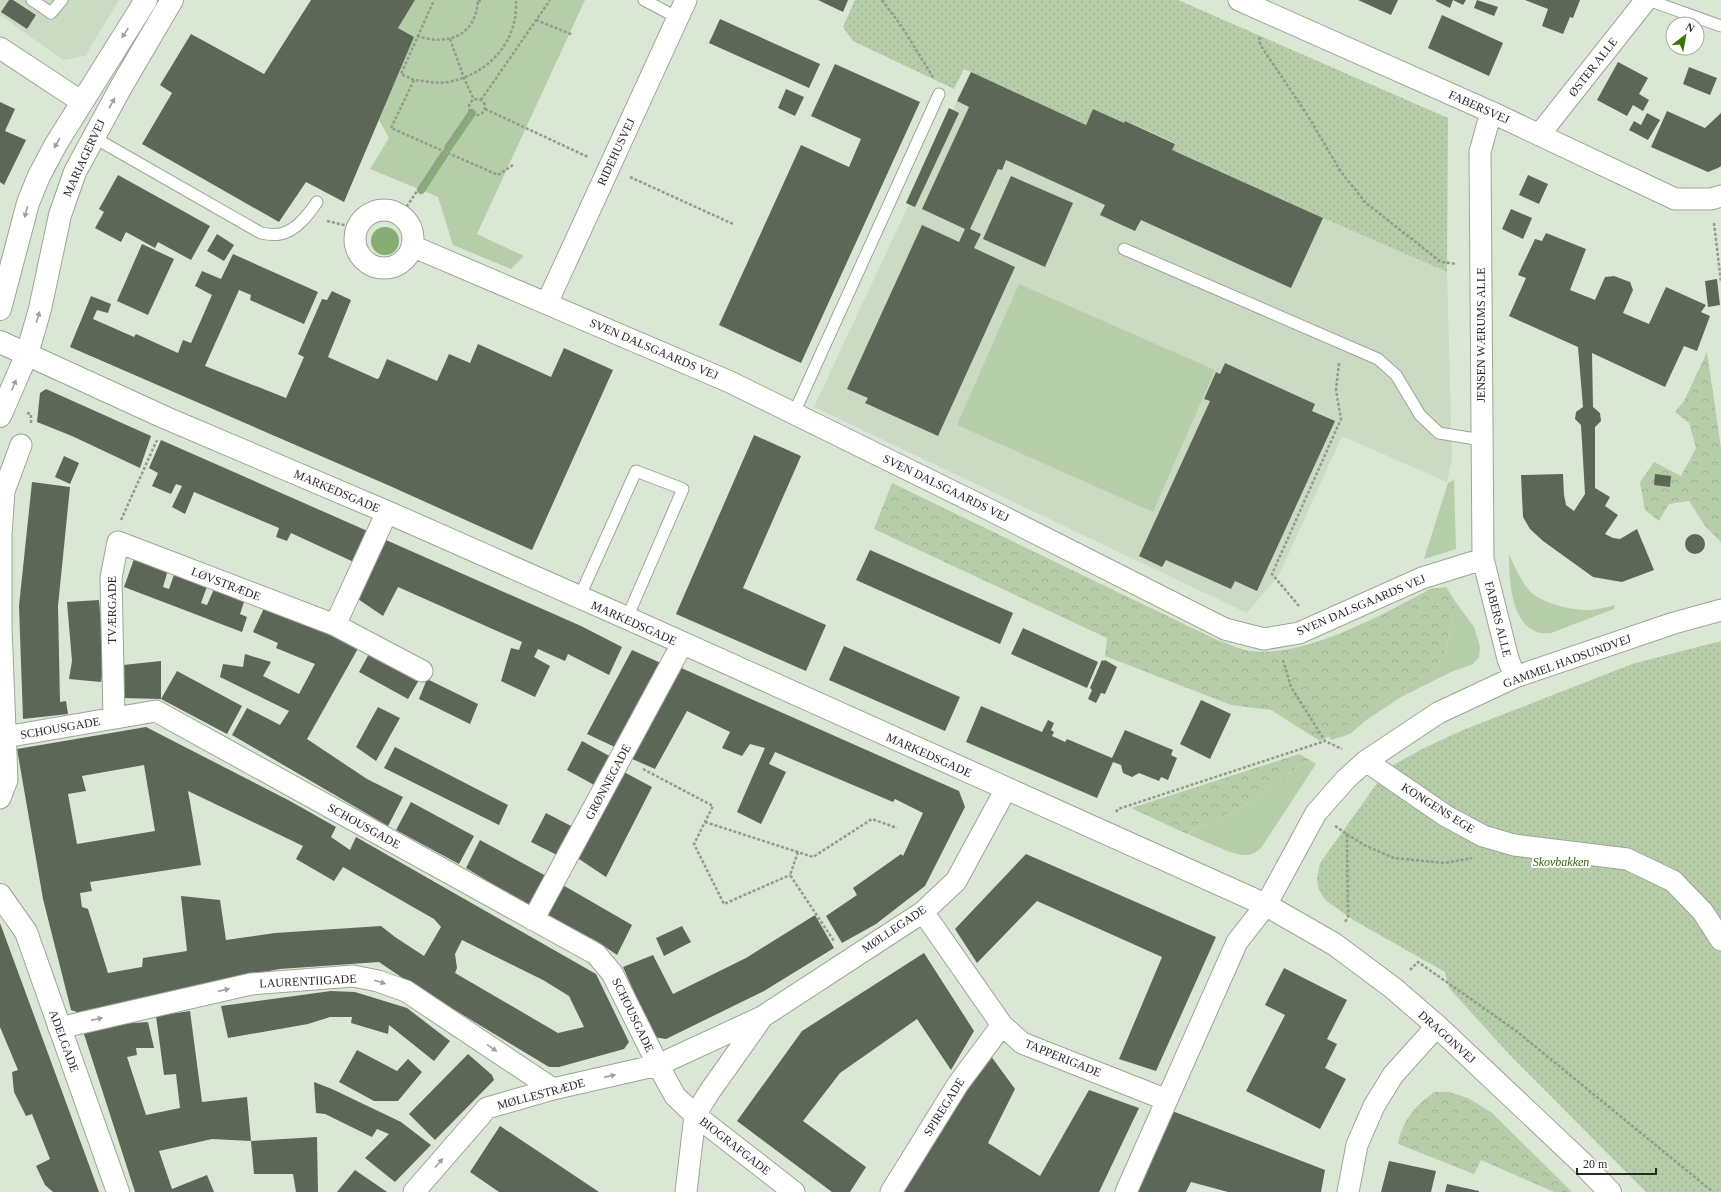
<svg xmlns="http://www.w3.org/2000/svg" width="1721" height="1192" font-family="'Times New Roman',serif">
  <defs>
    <pattern id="forest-crowns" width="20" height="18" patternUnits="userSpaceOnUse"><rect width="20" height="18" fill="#b5cea9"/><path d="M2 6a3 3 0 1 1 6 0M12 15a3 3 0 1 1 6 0" fill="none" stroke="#9cb191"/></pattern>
    <pattern id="park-dots" width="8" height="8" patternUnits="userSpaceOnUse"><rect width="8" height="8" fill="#b5cea9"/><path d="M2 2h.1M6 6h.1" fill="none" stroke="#9cb191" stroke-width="1.8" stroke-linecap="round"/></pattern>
  </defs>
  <rect width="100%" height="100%" fill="#dae7d4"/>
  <!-- built -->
  <path fill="#cbdac3" d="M 0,0 L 119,0 L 85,56 L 63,60 L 0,15 Z
    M 971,72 L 1086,125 L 1093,109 L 1124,123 L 1125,121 L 1175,144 L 1173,150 L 1323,218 L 1447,272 L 1452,459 L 1447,482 L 1342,436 L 1279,575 L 1247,613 L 814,407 Z"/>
  <!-- green -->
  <path fill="#b5cea9" d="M 415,0 L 585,0 L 477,234 L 524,256 L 511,269 L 453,245 L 438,197 L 370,169 L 389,138 L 379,120 L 414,37 L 398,28 Z
    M 1019,284 L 1215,370 L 1153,512 L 957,425 Z
    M 1454,480 L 1456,549 L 1424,559 L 1448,483 Z
    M 1509,554 C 1515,567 1520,580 1530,591 C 1542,604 1574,611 1591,610 C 1599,609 1607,607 1615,605 L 1614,609 L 1551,633 C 1511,638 1509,581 1509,554 Z
    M 1455,601 L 1474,627 L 1480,647 L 1479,657 L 1473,664 L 1451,672 L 1401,697 L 1365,721 L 1350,734 L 1331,740 L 1329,736 L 1389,699 L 1435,668 L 1447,647 Z
    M 1310,760 L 1316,764 L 1261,848 C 1256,852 1253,854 1247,855 C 1235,857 1201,839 1188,834 L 1201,825 L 1212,823 L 1258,798 L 1301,764 Z"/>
  <!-- forest -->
  <path fill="url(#forest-crowns)" d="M 1707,352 L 1721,448 L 1721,542 L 1705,526 L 1689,501 L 1669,504 L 1659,521 L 1645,510 L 1640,482 L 1654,462 L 1681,476 L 1696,448 L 1689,423 L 1675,412 L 1684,401 Z
    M 892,483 L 1217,640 C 1227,643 1239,649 1249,651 C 1305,658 1382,615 1430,589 L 1446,587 L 1455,601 L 1447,647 L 1435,668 L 1389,699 L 1334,734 L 1320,741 L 1271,710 L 1231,705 L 1105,656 L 1107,638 L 874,529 Z
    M 1299,754 L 1310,760 L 1301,764 L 1258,798 L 1212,823 L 1201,825 L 1187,834 L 1131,808 Z
    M 1435,1092 L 1449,1092 L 1468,1098 L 1491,1112 L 1572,1192 L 1554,1192 L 1481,1160 L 1474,1174 L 1398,1144 C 1402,1121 1416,1104 1435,1092 Z"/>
  <!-- park -->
  <path fill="url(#park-dots)" d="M 855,0 L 1178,0 L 1448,118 L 1447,272 L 1323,218 L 1172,150 L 1175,143 L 1126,121 L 1124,123 L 1093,109 L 1086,125 L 964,69 L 954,89 L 853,41 L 843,27 Z
    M 1721,641 L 1721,1192 L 1646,1192 L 1508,1053 L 1449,988 L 1445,972 L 1355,921 L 1325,900 L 1319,890 L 1317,879 L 1320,863 L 1388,768 L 1422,749 L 1463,730 L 1632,664 Z"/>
  <!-- water -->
  <path fill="#88ad74" d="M371 241a14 14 0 1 1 28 0a14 14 0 1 1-28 0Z"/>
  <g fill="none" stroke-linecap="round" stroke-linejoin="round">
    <!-- stream -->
    <path stroke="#88ad74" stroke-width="8" d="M 448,148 L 472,113
      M 421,190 L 444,155"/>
  </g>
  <!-- building -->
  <path fill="#5d6757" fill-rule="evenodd" d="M 9,0 L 13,0 L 36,15 L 27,29 L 1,12 Z
    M 311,0 L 415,0 L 398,28 L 414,37 L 344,202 L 306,182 L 279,222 L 142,144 L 172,93 L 160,85 L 191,34 L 264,74 Z
    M 818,0 L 848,0 L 843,12 Z
    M 1358,0 L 1398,0 L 1391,15 Z
    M 1436,0 L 1466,0 L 1463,5 L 1453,0 L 1450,8 L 1436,1 Z
    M 1477,0 L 1498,7 L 1494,16 L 1474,8 Z
    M 1525,0 L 1580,0 L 1573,18 L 1570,17 L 1563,34 L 1542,26 L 1548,9 Z
    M 1442,15 L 1503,43 L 1489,76 L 1428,48 Z
    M 720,19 L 820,64 L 809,88 L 709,43 Z
    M 1618,62 L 1648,78 L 1639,94 L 1649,100 L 1643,111 L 1633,105 L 1627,116 L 1597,100 Z
    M 835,64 L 920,102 L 801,363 L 719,325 L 801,145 L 849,167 L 861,139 L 811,116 Z
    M 1689,67 L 1717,78 L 1710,95 L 1683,84 Z
    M 971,72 L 1086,125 L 1093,109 L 1124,123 L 1125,121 L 1175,144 L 1172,150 L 1323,218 L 1291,288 L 1141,220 L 1135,231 L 1100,215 L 1105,205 L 1006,160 L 1002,170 L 998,169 L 970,229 L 981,234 L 974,248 L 1015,267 L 938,436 L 865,403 L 868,398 L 847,389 L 922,225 L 959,242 L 965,229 L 922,209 L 969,107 L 957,101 Z
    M 786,89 L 804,97 L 795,116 L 778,108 Z
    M 0,102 L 15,109 L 5,131 L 26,140 L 4,185 L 0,182 Z
    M 949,108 L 959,113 L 915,207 L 906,203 Z
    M 1667,111 L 1705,128 L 1721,113 L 1721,166 L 1718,168 L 1708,172 L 1651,147 Z
    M 1647,113 L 1660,120 L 1648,140 L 1629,130 L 1634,121 L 1641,125 Z
    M 118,175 L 210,226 L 191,260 L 158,242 L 155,248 L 126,232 L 121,242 L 95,228 L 104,212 L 99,209 Z
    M 1528,175 L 1548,184 L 1539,204 L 1519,195 Z
    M 1011,176 L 1073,203 L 1045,267 L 983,239 Z
    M 1511,209 L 1532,218 L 1523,239 L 1502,229 Z
    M 1546,233 L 1586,249 L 1570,290 L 1595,300 L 1605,277 L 1614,276 L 1630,282 L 1633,290 L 1623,313 L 1649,324 L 1666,287 L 1706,305 L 1701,312 L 1710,316 L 1697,351 L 1684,346 L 1665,387 L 1592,353 L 1593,407 L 1600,413 L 1601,421 L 1595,427 L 1595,488 L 1610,497 L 1605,506 L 1618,515 L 1605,534 L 1613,538 L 1620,539 L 1637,529 L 1654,570 L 1622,582 L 1593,577 L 1543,541 L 1530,529 L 1523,517 L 1521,475 L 1563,474 L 1564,495 L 1566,505 L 1574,511 L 1585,494 L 1581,425 L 1575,419 L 1576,412 L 1583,407 L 1578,347 L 1509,316 L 1526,278 L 1518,275 L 1535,239 L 1542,241 Z
    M 217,234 L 234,245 L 224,261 L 207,251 Z
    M 142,244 L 174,259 L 148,315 L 117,301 Z
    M 233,254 L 318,292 L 304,324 L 250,300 L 251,295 L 239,290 L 205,366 L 286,398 L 304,357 L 298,354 L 322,299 L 327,300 L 332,291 L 351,300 L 328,357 L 377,379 L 379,378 L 387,359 L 437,381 L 449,354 L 470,363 L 478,344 L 551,377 L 564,348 L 613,370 L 532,550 L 390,486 L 70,347 L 91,296 L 111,304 L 108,313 L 97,310 L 93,319 L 134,337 L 136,334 L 178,353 L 183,340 L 191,343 L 212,295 L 195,286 L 202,271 L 221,279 Z
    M 1717,279 L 1720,305 L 1708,307 L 1705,281 Z
    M 1225,363 L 1315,404 L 1312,411 L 1335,421 L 1257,591 L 1235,581 L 1231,589 L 1166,560 L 1162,567 L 1139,556 L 1210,401 L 1204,399 L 1216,372 L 1220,374 Z
    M 46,389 L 151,436 L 140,468 L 72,436 L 37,422 L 40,393 Z
    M 754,435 L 801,456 L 743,588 L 826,625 L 806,671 L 676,614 Z
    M 161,440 L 372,533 L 358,564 L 291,533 L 287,541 L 276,537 L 279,528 L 194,492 L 185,514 L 172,507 L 182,486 L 176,484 L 171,494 L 152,486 L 158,473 L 149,468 Z
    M 64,456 L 79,463 L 70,484 L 55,477 Z
    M 1655,474 L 1671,476 L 1670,487 L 1654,485 Z
    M 32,482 L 70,487 L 58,606 L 60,702 L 66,701 L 68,714 L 23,719 L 19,606 Z
    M1685 544a10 10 0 1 1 20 0a10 10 0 1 1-20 0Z
    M 386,540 L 581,626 L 622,647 L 609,675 L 568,654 L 565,661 L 538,649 L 534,657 L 550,666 L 535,697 L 501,681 L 511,648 L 519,650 L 522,642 L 398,587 L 383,616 L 355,597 Z
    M 870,550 L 1013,613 L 1000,644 L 856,580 Z
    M 134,559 L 168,570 L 163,587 L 169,589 L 175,572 L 208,584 L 201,603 L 207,605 L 214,589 L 245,599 L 240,614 L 247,617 L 242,632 L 124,587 Z
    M 99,600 L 104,663 L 101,682 L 69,679 L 72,661 L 67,602 Z
    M 265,606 L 360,645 L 307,739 L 367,779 L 403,797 L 388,826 L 232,735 L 247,708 L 280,725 L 289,711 L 220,677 L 223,664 L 243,667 L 245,654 L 271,662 L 263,676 L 299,694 L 315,664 L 276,648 L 278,643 L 253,632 Z
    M 1023,628 L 1098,662 L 1087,688 L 1011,654 Z
    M 844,646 L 960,697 L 945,731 L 829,680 Z
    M 632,650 L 663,664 L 617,748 L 587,734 Z
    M 370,652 L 419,680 L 408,699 L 359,672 Z
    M 1102,660 L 1104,661 L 1105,660 L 1117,667 L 1105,694 L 1101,693 L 1096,703 L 1088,699 L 1092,690 L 1090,688 Z
    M 161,661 L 161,699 L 121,698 L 123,665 Z
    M 679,667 L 959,791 L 965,807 L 925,886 L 876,924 L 842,943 L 826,916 L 857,895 L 853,888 L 901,854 L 903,856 L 923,813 L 895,799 L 893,802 L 775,752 L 769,764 L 786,772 L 761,824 L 737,812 L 765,748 L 750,744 L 742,756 L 722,748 L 730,732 L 687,711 L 655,769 L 630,758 Z
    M 177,671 L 242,706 L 227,734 L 161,699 Z
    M 427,679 L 478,704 L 470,724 L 419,699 Z
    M 1201,700 L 1231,714 L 1210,759 L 1180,744 Z
    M 981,706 L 1042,732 L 1048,720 L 1054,723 L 1051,730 L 1054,732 L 1052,736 L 1065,742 L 1067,739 L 1112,758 L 1125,730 L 1173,750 L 1171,755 L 1177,758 L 1168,780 L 1161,777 L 1159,781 L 1139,773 L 1132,777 L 1123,773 L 1121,765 L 1113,762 L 1097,798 L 966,742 Z
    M 378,707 L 400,718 L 376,761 L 356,747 Z
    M 146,727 L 290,801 L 336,827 L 331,837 L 350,850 L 356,837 L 596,974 L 629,1042 L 624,1049 L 559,1067 L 549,1067 L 407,981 L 379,962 L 280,969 L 230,978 L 80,1013 L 71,1010 L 43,899 L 17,749 ZM 144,765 L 155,831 L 77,844 L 68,794 L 86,791 L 82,776 ZM 188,791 L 303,846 L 296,859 L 334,881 L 343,867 L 434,919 L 441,927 L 424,956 L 395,937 L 381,926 L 275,933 L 226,940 L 220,900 L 181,896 L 187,951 L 143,958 L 142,967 L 108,973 L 88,909 L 82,907 L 80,893 L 92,891 L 90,882 L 201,865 ZM 462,940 L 543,980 L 569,996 L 584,1027 L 558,1033 L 455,973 L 457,968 L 455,954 Z
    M 582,741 L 613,758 L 596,786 L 567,770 Z
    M 395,747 L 508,805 L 499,825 L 384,768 Z
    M 622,771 L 652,787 L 606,877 L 576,857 Z
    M 411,802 L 474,836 L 459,864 L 396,830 Z
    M 546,813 L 575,828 L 557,855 L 531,842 Z
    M 480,840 L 548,877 L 531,907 L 466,868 Z
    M 1026,854 L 1216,937 L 1156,1071 L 1119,1059 L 1162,957 L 1037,901 L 977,963 L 955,929 Z
    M 561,884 L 632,925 L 617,955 L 598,942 L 544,913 Z
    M 815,915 L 834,948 L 764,991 L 666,1039 L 654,1037 L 623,967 L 653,955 L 673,994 L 746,958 Z
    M 0,923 L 99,1192 L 53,1192 L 45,1185 L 36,1166 L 50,1159 L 32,1114 L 26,1116 L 14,1092 L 12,1072 L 18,1070 L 0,1027 Z
    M 682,926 L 691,942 L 664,956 L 656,938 Z
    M 924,953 L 974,1031 L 951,1070 L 917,1019 L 840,1073 L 803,1121 L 866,1167 L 850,1192 L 832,1192 L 737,1121 L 802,1031 Z
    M 1284,968 L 1347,1000 L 1327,1039 L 1337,1044 L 1325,1068 L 1346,1079 L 1320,1129 L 1246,1091 L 1285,1015 L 1265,1005 Z
    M 331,991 L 355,992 L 407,1008 L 450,1041 L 434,1061 L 389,1025 L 388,1034 L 351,1023 L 352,1017 L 330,1017 L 308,1024 L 228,1038 L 221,1006 Z
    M 190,1011 L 202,1102 L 247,1097 L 251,1141 L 212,1139 L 159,1151 L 172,1189 L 207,1175 L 214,1192 L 135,1192 L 83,1031 L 119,1024 L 148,1022 L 154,1048 L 136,1048 L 137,1055 L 127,1057 L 146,1115 L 180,1108 L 176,1074 L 164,1075 L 156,1016 Z
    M 985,1048 L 1015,1089 L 988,1143 L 1040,1176 L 1089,1090 L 1139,1108 L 1099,1192 L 901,1192 Z
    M 357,1050 L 397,1071 L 408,1059 L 422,1072 L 398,1101 L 374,1101 L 339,1082 Z
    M 468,1054 L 492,1075 L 494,1080 L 435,1140 L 409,1114 Z
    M 314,1082 L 332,1089 L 401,1122 L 431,1145 L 395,1182 L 365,1158 L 389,1134 L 377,1129 L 372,1137 L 325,1114 L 316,1113 Z
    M 1167,1109 L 1325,1170 L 1321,1192 L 1228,1192 L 1191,1182 L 1186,1192 L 1133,1192 Z
    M 500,1126 L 599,1192 L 499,1192 L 470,1172 Z
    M 317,1137 L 318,1192 L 296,1192 L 293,1174 L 254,1174 L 251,1141 Z
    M 1389,1161 L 1436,1171 L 1431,1192 L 1381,1192 Z
    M 355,1170 L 387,1192 L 337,1192 Z
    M 1447,1184 L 1479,1191 L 1479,1192 L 1445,1192 Z"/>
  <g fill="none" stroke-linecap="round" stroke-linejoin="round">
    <!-- lane casing -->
    <g stroke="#9ba695" stroke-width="13">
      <path id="lane" d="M 32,0 L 51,13 L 62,0
        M 644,0 L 678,18
        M 1648,0 L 1721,26
        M 93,137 L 261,233 C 266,234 274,235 280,234 C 296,231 308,215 317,202
        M 1124,249 L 1378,359 L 1396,375 L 1420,415 L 1439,433 L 1482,440
        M 794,413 L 939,94
        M 579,598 L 636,471 L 683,489 L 627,618"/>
    </g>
    <!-- street casing -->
    <g stroke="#9ba695" stroke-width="23">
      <path id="street" d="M 1239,0 L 1491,112 L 1675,199 L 1711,199 L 1721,196
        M 0,48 L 82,102
        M 1491,112 L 1480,152 L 1483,559 L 1508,659 L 1515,677
        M 1539,135 L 1646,0
        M355 239a29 29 0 1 1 58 0a29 29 0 1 1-58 0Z
        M 412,246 L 730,382 L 992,511 L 1225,629 L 1264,639 L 1299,633 L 1422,578 L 1483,559
        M 547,303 L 686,0
        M 335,625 L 387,512
        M 114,718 L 111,578 L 118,542 L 335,625 L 422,671
        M 5,737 L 156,711 L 596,954 L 612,973 L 658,1065 L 675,1096 L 695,1115 L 686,1192
        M 1366,761 L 1446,816 L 1483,836 L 1514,845 L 1627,859 L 1673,881 L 1703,912 L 1721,940
        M 0,798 L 7,780 L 1,627 L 1,535 L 4,491 L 21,445
        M 923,912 L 1002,1025 L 1022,1043 L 1167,1100
        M 533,920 L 682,644
        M 761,1019 L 710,1091 L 695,1115 L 794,1192
        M 59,1028 L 251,984 L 353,976 L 378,981 L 406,991 L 553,1089
        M 414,1192 L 487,1108 L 553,1089 L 658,1065 L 762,1017 L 923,912 L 956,881 L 1006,789
        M 891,1192 L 958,1084 L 1002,1025
        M 1126,1192 L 1237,942 L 1266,905 L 1316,813 L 1346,779 L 1366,761 L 1438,713 L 1515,677 L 1674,623 L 1721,610
        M 1348,1192 L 1357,1145 L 1374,1106 L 1393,1075 L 1437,1026"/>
    </g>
    <!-- secondary casing -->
    <g stroke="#9ba695" stroke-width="24">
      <path id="secondary" d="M 0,309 L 28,203 L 39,176 L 56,144 L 146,0
        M 0,342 L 166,418 L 387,512 L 627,618 L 1266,905 L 1334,944 L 1393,988 L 1437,1026 L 1582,1163 L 1610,1192
        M 0,416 L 27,354 L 40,309 L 60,215 L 75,172 L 121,87 L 172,0
        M 0,895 L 26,932 L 118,1192"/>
    </g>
    <!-- path -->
    <path stroke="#929b8d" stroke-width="2.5" stroke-dasharray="3 2" stroke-linecap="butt" d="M 882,0 L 902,27 L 933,77
      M 478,1 L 483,0
      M 536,20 L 573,35
      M 417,36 C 448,46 476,36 478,0
      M 1260,37 L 1259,40 L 1261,46 L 1308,116 L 1341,172 L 1366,203 L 1441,262 L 1457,264
      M 450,39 L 464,78 L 474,100
      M 414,80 L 401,74 L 434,0
      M469 107a8 8 0 1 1 16 0a8 8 0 1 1-16 0Z
      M 481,100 L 550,0
      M 485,109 L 588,157
      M 513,165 L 498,175 L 391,128 L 414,80 C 425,81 437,84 448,82 C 481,76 509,52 515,18 C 516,13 516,6 516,0
      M 630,177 L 733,224
      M 401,215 L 471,111
      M 327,221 L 357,228
      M 1714,223 L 1721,282
      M 27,413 L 31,414 L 31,424
      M 121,520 L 157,440
      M 1299,606 L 1272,574 L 1341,419 L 1336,390 L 1339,363
      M 1283,660 L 1291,687 L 1325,741 L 1342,749
      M 643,769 L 713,806 L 694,844 L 724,904 L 790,875
      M 1116,812 L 1118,809 L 1325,741
      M 705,822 L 813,857 L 872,819 L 897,828
      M 1335,826 L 1347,834 L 1348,917 L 1345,922
      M 1347,834 L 1364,845 L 1394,858 L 1445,863 L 1472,858
      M 798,852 L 790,875 L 834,941
      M 1410,970 L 1418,962 L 1515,1030 L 1713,1192"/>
    <!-- lane -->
    <use href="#lane" stroke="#fff" stroke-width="11"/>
    <!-- street -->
    <use href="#street" stroke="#fff" stroke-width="21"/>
    <!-- secondary -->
    <use href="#secondary" stroke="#fff" stroke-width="22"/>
  </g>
  <!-- one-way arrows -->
  <defs><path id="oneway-solid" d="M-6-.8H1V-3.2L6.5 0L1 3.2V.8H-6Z"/></defs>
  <g fill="#9ea09d">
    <use href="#oneway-solid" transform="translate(125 33) rotate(123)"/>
    <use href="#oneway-solid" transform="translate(112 103) rotate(-61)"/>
    <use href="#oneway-solid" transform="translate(57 143) rotate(120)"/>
    <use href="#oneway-solid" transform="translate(26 212) rotate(105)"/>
    <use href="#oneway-solid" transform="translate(38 317) rotate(-73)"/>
    <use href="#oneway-solid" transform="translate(14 385) rotate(-68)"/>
    <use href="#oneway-solid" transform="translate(380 982) rotate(17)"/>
    <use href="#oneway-solid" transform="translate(224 990) rotate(-13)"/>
    <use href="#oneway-solid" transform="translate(97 1019) rotate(-13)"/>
    <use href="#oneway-solid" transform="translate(492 1048) rotate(34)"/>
    <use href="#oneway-solid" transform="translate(610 1076) rotate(-13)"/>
    <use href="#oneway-solid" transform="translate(439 1163) rotate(-49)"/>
  </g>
  <g text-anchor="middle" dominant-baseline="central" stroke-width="4" stroke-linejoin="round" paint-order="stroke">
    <!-- street labels -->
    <g font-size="12" fill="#272b25" stroke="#fff">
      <text transform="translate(1593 67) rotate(-52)">ØSTER ALLE</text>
      <text transform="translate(1479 107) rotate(24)">FABERSVEJ</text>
      <text transform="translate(616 152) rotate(-65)">RIDEHUSVEJ</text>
      <text transform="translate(84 158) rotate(-65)">MARIAGERVEJ</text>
      <text transform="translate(1481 335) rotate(-90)">JENSEN WÆRUMS ALLE</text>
      <text transform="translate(654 349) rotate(23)">SVEN DALSGAARDS VEJ</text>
      <text transform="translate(946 488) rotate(26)">SVEN DALSGAARDS VEJ</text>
      <text transform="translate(337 491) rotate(23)">MARKEDSGADE</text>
      <text transform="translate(226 584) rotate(21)">LØVSTRÆDE</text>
      <text transform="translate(1361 605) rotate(-23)">SVEN DALSGAARDS VEJ</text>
      <text transform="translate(112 610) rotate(-90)">TVÆRGADE</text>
      <text transform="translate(1498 619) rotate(76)">FABERS ALLE</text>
      <text transform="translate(634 623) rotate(24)">MARKEDSGADE</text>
      <text transform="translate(1567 661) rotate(-20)">GAMMEL HADSUNDVEJ</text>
      <text transform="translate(60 728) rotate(-10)">SCHOUSGADE</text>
      <text transform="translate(929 755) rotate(24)">MARKEDSGADE</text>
      <text transform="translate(608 782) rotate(-62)">GRØNNEGADE</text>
      <text transform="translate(1438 808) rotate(32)">KONGENS EGE</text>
      <text transform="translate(364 826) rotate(29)">SCHOUSGADE</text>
      <text transform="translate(894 929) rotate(-34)">MØLLEGADE</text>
      <text transform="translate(308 981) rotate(-3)">LAURENTIIGADE</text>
      <text transform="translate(633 1015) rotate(64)">SCHOUSGADE</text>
      <text transform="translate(1447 1037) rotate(42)">DRAGONVEJ</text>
      <text transform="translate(64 1041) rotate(70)">ADELGADE</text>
      <text transform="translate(1063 1058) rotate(22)">TAPPERIGADE</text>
      <text transform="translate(541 1094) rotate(-15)">MØLLESTRÆDE</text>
      <text transform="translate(944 1107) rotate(-58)">SPIREGADE</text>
      <text transform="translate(735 1146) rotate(38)">BIOGRAFGADE</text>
    </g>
    <!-- park labels -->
    <g font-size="12" font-style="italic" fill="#356211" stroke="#fff">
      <text x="1561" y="862">Skovbakken</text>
    </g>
  </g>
  <!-- north arrow -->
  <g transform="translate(1685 36) rotate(31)"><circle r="19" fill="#ffffff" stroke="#a9aaa8"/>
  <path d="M0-3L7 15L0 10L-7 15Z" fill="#3b7404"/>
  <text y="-6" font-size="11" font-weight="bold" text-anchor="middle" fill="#272b25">N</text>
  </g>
  <!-- scale -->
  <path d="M1577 1168v6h79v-6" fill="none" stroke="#272b25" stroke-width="2"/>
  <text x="1583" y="1168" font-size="12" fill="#272b25" stroke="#ffffff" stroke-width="3" paint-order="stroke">20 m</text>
</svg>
